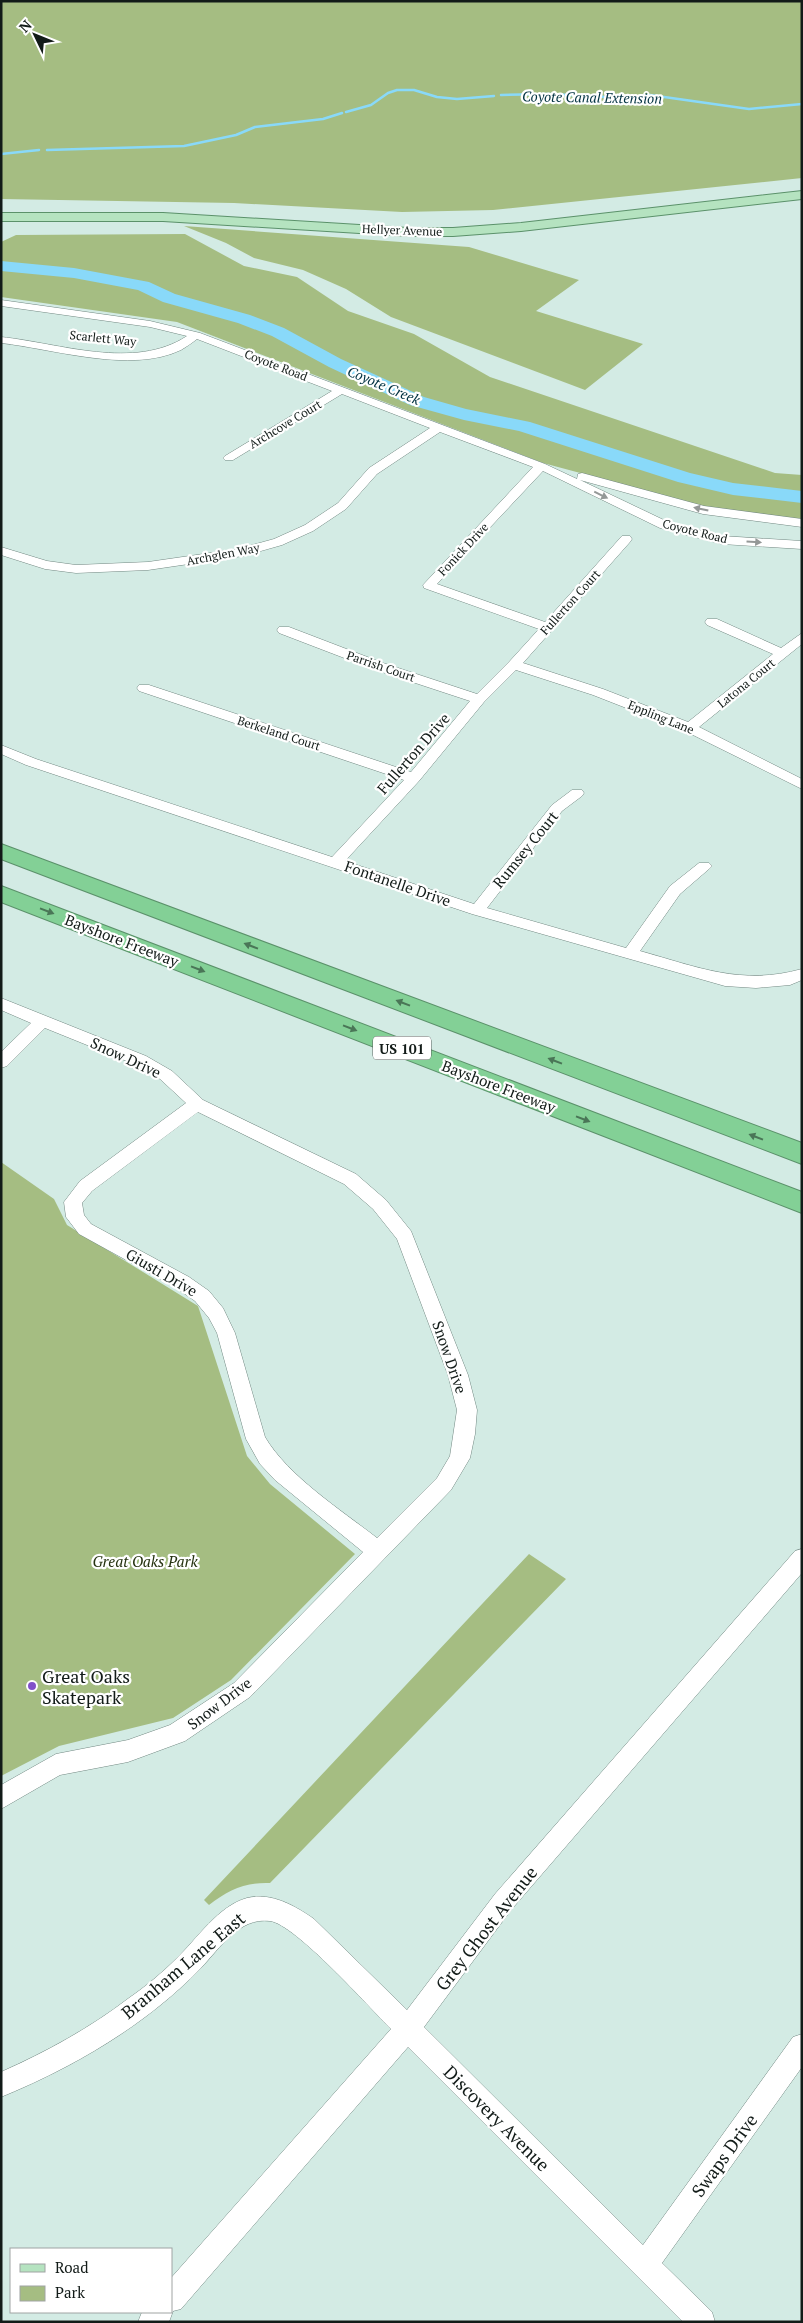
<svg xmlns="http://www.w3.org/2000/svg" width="803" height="2323" font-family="'PT Serif',serif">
  <rect width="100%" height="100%" fill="#d3ebe4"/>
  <!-- green -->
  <path fill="#a5bd82" d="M 1,1 L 802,1 L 802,178 L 493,210 L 402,212 L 234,203 L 1,199 Z
    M 184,226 L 469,247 L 579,280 L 536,311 L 643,344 L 585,390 L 391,317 L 346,289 L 303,270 L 254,258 L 226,243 Z
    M 185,234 L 244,266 L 297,277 L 348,311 L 414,334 L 490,377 L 775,473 L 802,475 L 802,519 L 707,507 L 543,463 L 177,322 L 1,297 L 1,242 L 16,235 Z
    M 1,1162 L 54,1199 L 67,1225 L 198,1306 L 247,1456 L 270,1484 L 355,1554 L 231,1680 L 173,1718 L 59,1746 L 1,1776 Z
    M 529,1554 L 566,1579 L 270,1883 C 245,1882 228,1890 209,1905 L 204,1900 Z"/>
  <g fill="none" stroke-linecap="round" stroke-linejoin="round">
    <!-- stream -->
    <path stroke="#89d9f9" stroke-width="2.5" d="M 501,95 L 550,94 L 626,98 L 650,95 L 749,109 L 802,104
      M 346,112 L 371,105 L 388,93 L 397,90 L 414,90 L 437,97 L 457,99 L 494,96
      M 47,150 L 184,146 L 236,135 L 255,127 L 323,119 L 342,113
      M 1,154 L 39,150"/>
    <!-- river -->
    <path fill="#89d9f9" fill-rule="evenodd" d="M 1,261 L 74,268 L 149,282 L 175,294 L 250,315 L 284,328 L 341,359 L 424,397 L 466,409 L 530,422 L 690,473 L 733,483 L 802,491 L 802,503 L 733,495 L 678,482 L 519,431 L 464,420 L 410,405 L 329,367 L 272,336 L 238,323 L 163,302 L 138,290 L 74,278 L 1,271 Z"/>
    <!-- minor casing -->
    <g stroke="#728882" stroke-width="1">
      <path id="minor" d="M 1,300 L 150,321 L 200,333 L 545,464 L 577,479 L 578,474 L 582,473 L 704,506 L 802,519 L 802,527 L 703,514 L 580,480 L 668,522 L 722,536 L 802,541 L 802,549 L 722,544 L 660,528 L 543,471 L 437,584 L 545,622 L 622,536 L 630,536 L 632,539 L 630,542 L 523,663 L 603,689 L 688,722 L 773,654 L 707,625 L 705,622 L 707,619 L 717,619 L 781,648 L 802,633 L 802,644 L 699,727 L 802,779 L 802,789 L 685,731 L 593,695 L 516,670 L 484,702 L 419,781 L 345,861 L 474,904 L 552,805 L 572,790 L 582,790 L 584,793 L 582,796 L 562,811 L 487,908 L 626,948 L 670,886 L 699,863 L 709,863 L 712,866 L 709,869 L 680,894 L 640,951 C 698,967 741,986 802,969 L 802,980 L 790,985 L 756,988 L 725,986 L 630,959 L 472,914 L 26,765 L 1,754 L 1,745 L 36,759 L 332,857 L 404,780 L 139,691 L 137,688 L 139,685 L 149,685 L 411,772 L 470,701 L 373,669 L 279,633 L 277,630 L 279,627 L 289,627 L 383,663 L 477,694 L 509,662 L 539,629 L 424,588 L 423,585 L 533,467 L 440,432 L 377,474 L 346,509 L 313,531 L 282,545 L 243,556 L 148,570 L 76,573 L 45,569 L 1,555 L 1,547 L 47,561 L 76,565 L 148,562 L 238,549 L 274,539 L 305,525 L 338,503 L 369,468 L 430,428 L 342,394 L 233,460 L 225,460 L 223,458 L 225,456 L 332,391 L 197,339 C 192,343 186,347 181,350 C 131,374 54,349 1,343 L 1,337 C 60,343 134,371 187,336 L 150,327 L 1,306 Z
        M 1,998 L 146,1056 L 172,1071 L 203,1100 L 356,1174 L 386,1200 L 411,1231 L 468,1375 L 477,1410 L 475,1434 L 470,1458 L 451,1490 L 250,1697 L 185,1741 L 128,1762 L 60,1775 L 1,1809 L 1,1785 L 56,1754 L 128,1740 L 170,1725 L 234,1683 L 363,1552 L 275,1480 L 260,1464 L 246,1439 L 217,1333 L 209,1318 L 195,1301 L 175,1287 L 79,1234 L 66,1217 L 64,1202 L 80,1181 L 186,1103 L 160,1079 L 134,1064 L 45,1028 L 7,1066 L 1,1068 L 1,1052 L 31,1023 L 1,1010 ZM 198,1112 L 344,1184 L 373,1209 L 397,1239 L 448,1375 L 457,1410 L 450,1456 L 437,1478 L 377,1538 C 341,1510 288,1476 265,1437 L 235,1333 L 223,1308 L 209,1291 L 189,1277 L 91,1224 L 84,1215 L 82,1203 L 92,1191 Z
        M 802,1549 L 802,1573 L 511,1910 L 424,2027 L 643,2245 L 793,2037 L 802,2034 L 802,2067 L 662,2263 L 712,2312 L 715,2322 L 683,2322 L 408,2047 L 181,2309 L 173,2311 L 169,2322 L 138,2322 L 142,2312 L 171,2312 L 171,2278 L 391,2029 C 370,2008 295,1924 270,1921 C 239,1917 220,1948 201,1968 C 146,2025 74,2067 1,2097 L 1,2072 C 46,2052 90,2028 129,1998 C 145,1987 162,1973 176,1959 C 197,1939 218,1906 247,1898 C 272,1892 295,1906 314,1919 L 407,2010 L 495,1894 L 795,1551 Z"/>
    </g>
    <!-- major casing -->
    <g stroke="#5b916a" stroke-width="2">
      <path id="major" d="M 802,191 L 802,199 L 521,231 L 453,236 L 408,236 L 163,221 L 1,221 L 1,213 L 163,213 L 408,228 L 453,228 L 521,223 Z"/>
    </g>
    <!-- highway casing -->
    <g stroke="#5b916a" stroke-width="2">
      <path id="highway" d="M 1,844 L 802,1143 L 802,1164 L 1,859 Z
        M 1,886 L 802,1192 L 802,1213 L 1,902 Z"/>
    </g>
    <!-- minor -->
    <use href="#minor" fill="#fff" fill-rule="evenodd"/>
    <!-- major -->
    <use href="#major" fill="#b5e3c0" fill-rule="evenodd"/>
    <!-- highway -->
    <use href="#highway" fill="#83d096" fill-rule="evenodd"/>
  </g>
  <!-- one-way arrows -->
  <defs><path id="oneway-solid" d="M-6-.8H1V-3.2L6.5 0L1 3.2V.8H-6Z" transform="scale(1.25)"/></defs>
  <g fill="#949897">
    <use href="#oneway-solid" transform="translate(601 495) rotate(26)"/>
    <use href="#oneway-solid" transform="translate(701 509) rotate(-168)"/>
    <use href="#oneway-solid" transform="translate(754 542) rotate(4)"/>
  </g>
  <g fill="#4a7657">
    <use href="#oneway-solid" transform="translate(47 911) rotate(21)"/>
    <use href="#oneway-solid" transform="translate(251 946) rotate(-159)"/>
    <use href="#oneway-solid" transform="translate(198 969) rotate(21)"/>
    <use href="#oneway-solid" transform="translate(403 1003) rotate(-159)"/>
    <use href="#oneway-solid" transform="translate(350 1028) rotate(21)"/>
    <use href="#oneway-solid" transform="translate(555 1061) rotate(-159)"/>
    <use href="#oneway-solid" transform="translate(583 1119) rotate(21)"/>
    <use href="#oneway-solid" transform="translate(756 1137) rotate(-159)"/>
  </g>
  <!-- markers -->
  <circle fill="#8151ca" stroke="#fff" stroke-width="2" cx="32" cy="1686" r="5"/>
  <g text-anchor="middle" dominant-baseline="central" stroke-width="4.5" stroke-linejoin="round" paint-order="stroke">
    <!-- far-street labels -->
    <g font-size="12" fill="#121b18" stroke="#fff">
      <text transform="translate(402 230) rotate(2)">Hellyer Avenue</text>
      <text transform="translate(103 338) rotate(6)">Scarlett Way</text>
      <text transform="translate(276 365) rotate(21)">Coyote Road</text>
      <text transform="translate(285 424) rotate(-31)">Archcove Court</text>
      <text transform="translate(695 531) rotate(14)">Coyote Road</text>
      <text transform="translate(463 549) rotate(-47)">Fonick Drive</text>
      <text transform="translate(223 554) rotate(-11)">Archglen Way</text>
      <text transform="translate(570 602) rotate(-48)">Fullerton Court</text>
      <text transform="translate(381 666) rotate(19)">Parrish Court</text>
      <text transform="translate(746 683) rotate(-39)">Latona Court</text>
      <text transform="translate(661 717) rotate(22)">Eppling Lane</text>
      <text transform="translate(279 733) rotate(18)">Berkeland Court</text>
    </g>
    <!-- far-water labels -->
    <g font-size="14" font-style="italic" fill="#003141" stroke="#fff">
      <text transform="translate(592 97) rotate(1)">Coyote Canal Extension</text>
      <text transform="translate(384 385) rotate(23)">Coyote Creek</text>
    </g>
    <!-- shield labels -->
    <rect fill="#fff" stroke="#595f5d" stroke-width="1" x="373" y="1036.5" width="58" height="23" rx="4"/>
    <g font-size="14" font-weight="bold" fill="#121b18">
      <text x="402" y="1048">US 101</text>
    </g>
    <!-- street labels -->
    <g font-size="15" fill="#121b18" stroke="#fff">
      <text transform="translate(413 753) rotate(-49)">Fullerton Drive</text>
      <text transform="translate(525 849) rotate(-51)">Rumsey Court</text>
      <text transform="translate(398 883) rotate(19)">Fontanelle Drive</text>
      <text transform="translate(122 940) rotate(21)">Bayshore Freeway</text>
      <text transform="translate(126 1057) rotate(25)">Snow Drive</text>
      <text transform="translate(499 1086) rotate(21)">Bayshore Freeway</text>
      <text transform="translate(162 1272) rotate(30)">Giusti Drive</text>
      <text transform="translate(450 1357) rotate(71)">Snow Drive</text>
      <text transform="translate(219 1703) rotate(-37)">Snow Drive</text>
    </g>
    <!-- park labels -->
    <g font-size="15" font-style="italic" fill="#263311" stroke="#fff">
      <text x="145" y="1561">Great Oaks Park</text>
    </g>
    <!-- near-poi labels -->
    <g font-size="18" fill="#121b18" stroke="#fff" text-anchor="start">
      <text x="42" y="1676">Great Oaks<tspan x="42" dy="21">Skatepark</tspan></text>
    </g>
    <!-- near-street labels -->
    <g font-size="18" fill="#121b18" stroke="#fff">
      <text transform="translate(486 1928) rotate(-52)">Grey Ghost Avenue</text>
      <text transform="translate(183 1965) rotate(-40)">Branham Lane East</text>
      <text transform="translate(497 2118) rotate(45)">Discovery Avenue</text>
      <text transform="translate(724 2155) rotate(-54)">Swaps Drive</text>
    </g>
  </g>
  <!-- border -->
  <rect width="803" height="2323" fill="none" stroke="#121b18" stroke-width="5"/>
  <!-- legend -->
  <rect x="10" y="2248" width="162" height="65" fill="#ffffff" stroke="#a0a4a3"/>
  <rect x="20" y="2264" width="25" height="8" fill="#b5e3c0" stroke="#a0a4a3"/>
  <text x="55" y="2273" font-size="15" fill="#121b18">Road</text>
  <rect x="20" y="2286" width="25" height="15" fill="#a5bd82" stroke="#a0a4a3"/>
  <text x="55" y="2298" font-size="15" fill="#121b18">Park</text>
  <!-- north arrow -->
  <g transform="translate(35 35) rotate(313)" stroke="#ffffff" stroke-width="4" paint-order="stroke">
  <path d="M0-4L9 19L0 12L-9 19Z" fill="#121b18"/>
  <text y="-8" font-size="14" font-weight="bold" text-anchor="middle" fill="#121b18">N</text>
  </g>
</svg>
